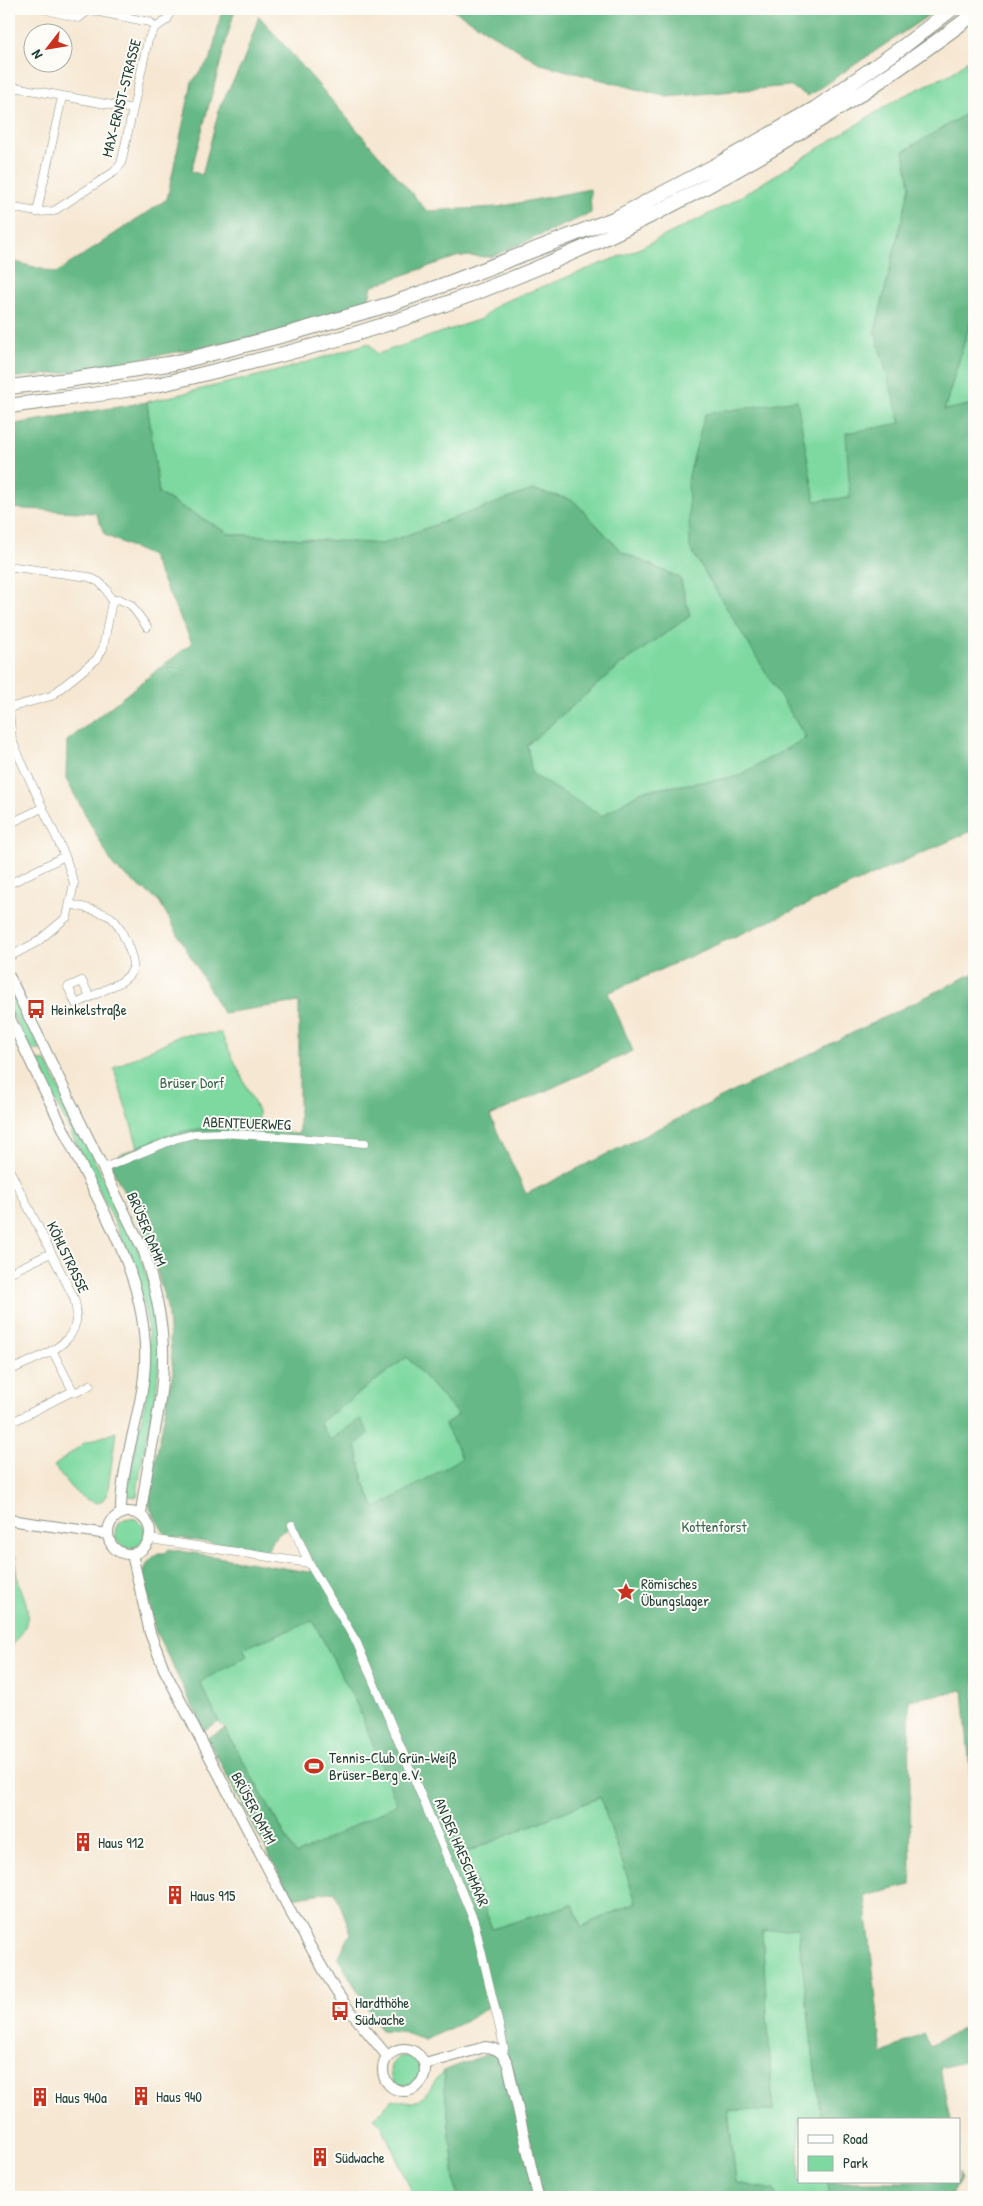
<svg xmlns="http://www.w3.org/2000/svg" width="983" height="2206" font-family="'Patrick Hand',sans-serif">
  <rect width="100%" height="100%" fill="#fdfcf7"/>
  <filter id="ink" filterUnits="userSpaceOnUse"><feTurbulence type="fractalNoise" baseFrequency=".02" numOctaves="2"/><feDisplacementMap in="SourceGraphic" scale="10" xChannelSelector="R" yChannelSelector="G"/><feConvolveMatrix kernelMatrix="1 2 1 2 8 2 1 2 1" color-interpolation-filters="sRGB"/></filter>
  <filter id="wash" filterUnits="userSpaceOnUse"><feTurbulence type="fractalNoise" baseFrequency=".0096" numOctaves="4" result="noise"/><feDisplacementMap in="SourceGraphic" scale="20" xChannelSelector="R" yChannelSelector="G"/><feGaussianBlur stdDeviation="1.12" result="paint"/><feColorMatrix in="noise" values="0 0 0 0 0 0 0 0 0 0 0 0 0 0 0 0 0 1.4 0 .05"/><feComposite in="paint" operator="in"/></filter>
  <g filter="url(#wash)">
    <rect width="100%" height="100%" fill="#f6e7d2"/>
    <!-- green -->
    <path fill="#7ed9a0" stroke="#4e8b6a" d="M 974,55 L 974,109 L 904,151 L 910,186 L 875,332 L 901,424 L 850,498 L 815,501 L 690,548 L 806,738 L 736,777 L 642,791 L 602,816 L 532,775 L 527,745 L 619,666 L 690,616 L 680,578 L 622,552 L 573,500 L 532,490 L 382,544 L 230,534 L 159,494 L 147,402 L 282,370 L 369,343 L 377,354 L 481,319 L 498,304 L 636,250 L 727,205 L 901,97 L 952,73 Z
      M 974,310 L 974,404 L 944,411 Z
      M 9,986 L 41,1050 L 30,1050 L 9,1007 Z
      M 221,1033 L 258,1111 L 258,1123 L 252,1131 C 209,1128 179,1130 138,1147 L 114,1069 L 115,1067 L 181,1035 Z
      M 35,1060 L 46,1061 L 136,1245 C 155,1295 164,1345 155,1399 C 149,1432 140,1463 137,1497 L 127,1496 C 132,1453 146,1412 149,1369 C 153,1296 123,1239 92,1175 C 73,1137 54,1098 35,1060 Z
      M 407,1357 L 458,1415 L 445,1425 L 463,1458 L 375,1509 L 363,1480 L 356,1444 L 361,1419 L 330,1440 L 319,1423 Z
      M 116,1432 L 107,1496 L 99,1503 C 77,1500 67,1483 54,1466 L 84,1443 Z
      M115 1533a15 15 0 1 1 30 0a15 15 0 1 1-30 0Z
      M 9,1556 L 16,1557 C 11,1594 49,1608 9,1649 Z
      M 313,1620 L 358,1707 L 398,1804 L 296,1855 L 225,1729 L 219,1722 L 199,1682 L 247,1656 L 243,1648 Z
      M 600,1797 L 636,1902 L 581,1927 L 573,1904 L 492,1929 L 464,1853 Z
      M 798,1927 L 821,2120 L 799,2120 L 799,2182 L 828,2182 L 830,2197 L 777,2197 L 774,2190 L 736,2183 L 728,2110 L 773,2111 L 762,1931 Z
      M390 2071a15 15 0 1 1 30 0a15 15 0 1 1-30 0Z
      M 443,2071 L 457,2197 L 414,2197 L 382,2126 L 374,2118 L 393,2099 C 399,2100 408,2104 413,2102 C 428,2099 433,2081 443,2071 Z"/>
    <!-- forest -->
    <path fill="#66b986" stroke="#427b5d" fill-rule="evenodd" d="M 222,9 L 235,9 L 191,171 L 202,175 L 220,106 L 243,62 L 259,16 L 427,211 L 498,207 L 590,189 L 591,213 L 491,257 L 459,256 L 372,286 L 367,306 L 296,330 L 62,373 L 9,378 L 9,260 L 56,273 L 167,199 L 192,82 L 211,58 Z
      M 452,9 L 656,9 L 673,13 L 717,9 L 938,9 L 808,96 L 789,86 L 667,97 L 541,64 Z
      M 974,109 L 974,310 L 944,410 L 974,404 L 974,830 L 608,993 L 633,1051 L 490,1116 L 526,1194 L 974,973 L 974,1793 L 972,1793 L 963,1690 L 909,1700 L 911,1885 L 865,1896 L 882,2054 L 923,2033 L 930,2046 L 968,2026 L 974,2025 L 974,2059 L 940,2068 L 950,2120 L 821,2120 L 798,1928 L 762,1931 L 773,2111 L 728,2110 L 736,2183 L 774,2190 L 777,2197 L 457,2197 L 443,2071 L 504,2048 L 495,2002 L 468,2020 L 425,2040 L 399,2031 L 381,2030 L 338,1958 L 351,1933 L 335,1891 L 292,1898 L 207,1738 L 225,1729 L 296,1855 L 397,1804 L 358,1707 L 313,1621 L 243,1648 L 247,1656 L 200,1682 L 219,1722 L 204,1730 L 155,1630 L 143,1574 L 148,1562 L 158,1553 L 165,1553 L 169,1549 L 308,1572 L 316,1567 L 302,1542 L 289,1526 L 272,1540 L 267,1552 L 167,1536 C 162,1531 155,1517 151,1510 C 149,1506 151,1503 148,1498 L 173,1372 L 167,1307 L 149,1242 L 108,1160 C 130,1151 153,1139 176,1133 C 216,1123 259,1131 299,1134 L 299,1002 L 223,1013 L 159,901 L 114,867 L 66,779 L 67,741 L 192,643 L 151,556 L 105,535 L 96,513 L 9,508 L 9,425 L 147,402 L 159,494 L 230,534 L 382,544 L 532,490 L 573,500 L 622,552 L 680,578 L 690,616 L 619,666 L 527,745 L 532,774 L 602,816 L 642,791 L 736,777 L 806,738 L 690,548 L 688,479 L 705,414 L 797,400 L 815,501 L 850,498 L 846,433 L 901,423 L 875,332 L 910,186 L 904,151 ZM 407,1357 L 458,1415 L 445,1425 L 462,1458 L 375,1509 L 363,1480 L 356,1444 L 369,1434 L 360,1419 L 330,1440 L 319,1423 ZM 600,1797 L 636,1902 L 581,1927 L 573,1904 L 492,1929 L 465,1853 Z
      M 959,2173 L 961,2180 L 950,2197 L 830,2197 L 828,2182 L 959,2182 Z"/>
  </g>
  <g filter="url(#ink)">
    <g fill="none" stroke-linecap="round" stroke-linejoin="round">
      <!-- minor casing -->
      <g stroke="#8a9283" stroke-width="9">
        <path id="minor" d="M 43,9 L 79,18 L 89,10 L 150,22 L 155,28
          M 9,86 L 133,109
          M 9,207 L 37,212 L 54,211 L 114,172 L 121,164 L 148,40 L 155,28 L 167,20 L 171,9
          M 37,212 L 62,97
          M 9,568 L 15,567 L 89,577 L 99,582 L 106,589 L 112,601 L 103,648 L 97,659 L 51,696 L 9,708
          M 112,601 L 119,599 L 131,605 L 147,627
          M 9,711 L 12,740 L 17,752 L 65,856 L 74,883 L 67,917 L 37,942 L 9,957
          M 9,824 L 42,808
          M 9,884 L 65,856
          M 71,904 C 83,908 101,910 112,918 C 120,924 134,957 133,967 C 132,974 126,978 121,982 L 76,1004 L 68,987 L 82,981 L 90,997
          M 104,1168 L 175,1139 L 194,1134 L 223,1133 L 365,1143
          M 9,1169 L 74,1298 C 88,1345 43,1354 9,1371
          M 9,1273 L 51,1253
          M 52,1350 L 73,1391 L 77,1392 L 90,1385
          M 18,1419 L 73,1391
          M 292,1525 L 309,1563 L 357,1643 L 474,1921 L 501,2033 L 504,2048 L 503,2054
          M 150,1539 L 309,1563"/>
      </g>
      <!-- tertiary casing -->
      <g stroke="#8a9283" stroke-width="12">
        <path id="tertiary" d="M 9,976 L 144,1252 C 154,1284 162,1315 163,1349 C 165,1405 146,1460 141,1515
          M 9,1016 C 33,1068 58,1118 83,1169 C 112,1227 142,1280 145,1346 C 148,1403 120,1457 121,1514
          M108 1533a21 21 0 1 1 42 0a21 21 0 1 1-42 0Z
          M 9,1520 L 108,1534
          M 132,1554 L 150,1633 L 164,1669 L 290,1911 L 334,1988 L 346,2006 L 388,2057
          M383 2070a21 21 0 1 1 42 0a21 21 0 1 1-42 0Z
          M 425,2064 L 485,2047 C 498,2048 503,2053 508,2065 L 538,2197"/>
      </g>
      <!-- motorway casing -->
      <g stroke="#8a9283" stroke-width="16">
        <path id="motorway" d="M 9,387 L 68,380 L 174,363 L 288,334 L 391,304 L 454,281 L 616,218 L 722,162 L 816,108 L 904,46 L 952,9
          M 9,406 C 58,399 107,394 156,385 C 185,379 214,371 243,364 C 515,300 752,180 974,14"/>
      </g>
      <!-- minor -->
      <use href="#minor" stroke="#fff" stroke-width="8"/>
      <!-- tertiary -->
      <use href="#tertiary" stroke="#fff" stroke-width="10"/>
      <!-- motorway -->
      <use href="#motorway" stroke="#fff" stroke-width="14"/>
    </g>
  </g>
  <!-- icons -->
  <defs>
    <g id="bus-bare" transform="scale(1.5)"><path d="M-5-6H5V4H4V6H2V4H-2V6H-4V4H-5ZM-3.5-4V0h7V-4ZM-3.5 1.2v1.5H-2V1.2ZM2 1.2v1.5H3.5V1.2Z" fill="#c8321e" stroke="#fdfcf7" stroke-width="2.5" paint-order="stroke"/></g>
    <g id="sight-bare" transform="scale(1.5)"><path d="M0-6L1.8-2.2L6-1.7L2.9 1.2L3.7 5.4L0 3.3L-3.7 5.4L-2.9 1.2L-6-1.7L-1.8-2.2Z" fill="#c8321e" stroke="#fdfcf7" stroke-width="2.5" paint-order="stroke"/></g>
    <g id="stadium-bare" transform="scale(1.5)"><path d="M0-5a6.5 5 0 1 0 0 10a6.5 5 0 1 0 0-10ZM-3.5-1.8h7v3.6h-7Z" fill="#c8321e" stroke="#fdfcf7" stroke-width="2.5" paint-order="stroke"/></g>
    <g id="building-bare" transform="scale(1.5)"><path d="M-4-6H4V6H1V3H-1V6H-4ZM-2.5-4.3h1.7v1.8h-1.7ZM.8-4.3h1.7v1.8H.8ZM-2.5-1h1.7V.8h-1.7ZM.8-1h1.7V.8H.8Z" fill="#c8321e" stroke="#fdfcf7" stroke-width="2.5" paint-order="stroke"/></g>
  </defs>
  <g fill-rule="evenodd">
    <use href="#bus-bare" x="36" y="1009"/>
    <use href="#sight-bare" x="626" y="1592"/>
    <use href="#stadium-bare" x="314" y="1766"/>
    <use href="#building-bare" x="83" y="1842"/>
    <use href="#building-bare" x="175" y="1895"/>
    <use href="#bus-bare" x="340" y="2011"/>
    <use href="#building-bare" x="141" y="2096"/>
    <use href="#building-bare" x="40" y="2097"/>
    <use href="#building-bare" x="320" y="2157"/>
  </g>
  <g text-anchor="middle" dominant-baseline="central" stroke-width="4" stroke-linejoin="round" paint-order="stroke">
    <!-- street labels -->
    <g font-size="15" fill="#1f3d34" stroke="#fdfcf7">
      <text transform="translate(121 98) rotate(-76)">MAX-ERNST-STRASSE</text>
      <text transform="translate(247 1123) rotate(2)">ABENTEUERWEG</text>
      <text transform="translate(147 1229) rotate(67)">BRÜSER DAMM</text>
      <text transform="translate(68 1257) rotate(64)">KÖHLSTRASSE</text>
      <text transform="translate(254 1808) rotate(62)">BRÜSER DAMM</text>
      <text transform="translate(462 1852) rotate(67)">AN DER HAESCHMAAR</text>
    </g>
    <!-- poi labels -->
    <g font-size="15" fill="#1f3d34" stroke="#fdfcf7" text-anchor="start">
      <text x="51" y="1009">Heinkelstraße</text>
      <text x="641" y="1583">Römisches<tspan x="641" dy="17">Übungslager</tspan></text>
      <text x="329" y="1757">Tennis-Club Grün-Weiß<tspan x="329" dy="17">Brüser-Berg e.V.</tspan></text>
      <text x="98" y="1842">Haus 912</text>
      <text x="190" y="1895">Haus 915</text>
      <text x="355" y="2002">Hardthöhe<tspan x="355" dy="17">Südwache</tspan></text>
      <text x="156" y="2096">Haus 940</text>
      <text x="55" y="2097">Haus 940a</text>
      <text x="335" y="2157">Südwache</text>
    </g>
    <!-- park labels -->
    <g font-size="15" fill="#37644f" stroke="#fdfcf7">
      <text x="192" y="1082">Brüser Dorf</text>
      <text x="714" y="1526">Kottenforst</text>
    </g>
  </g>
  <!-- margin -->
  <rect width="983" height="2206" fill="none" stroke="#fdfcf7" stroke-width="30"/>
  <!-- legend -->
  <rect x="798" y="2118" width="162" height="65" fill="#fdfcf7" stroke="#a4b0a9"/>
  <rect x="808" y="2135" width="25" height="8" fill="#ffffff" stroke="#a4b0a9"/>
  <text x="843" y="2144" font-size="15" fill="#1f3d34">Road</text>
  <rect x="808" y="2156" width="25" height="15" fill="#7ed9a0" stroke="#a4b0a9"/>
  <text x="843" y="2168" font-size="15" fill="#1f3d34">Park</text>
  <!-- north arrow -->
  <g transform="translate(48 48) rotate(239)"><circle r="24" fill="#fdfcf7" stroke="#a4b0a9"/>
  <path d="M0-4L9 19L0 12L-9 19Z" fill="#c8321e"/>
  <text y="-8" font-size="14" font-weight="bold" text-anchor="middle" fill="#1f3d34">N</text>
  </g>
</svg>
